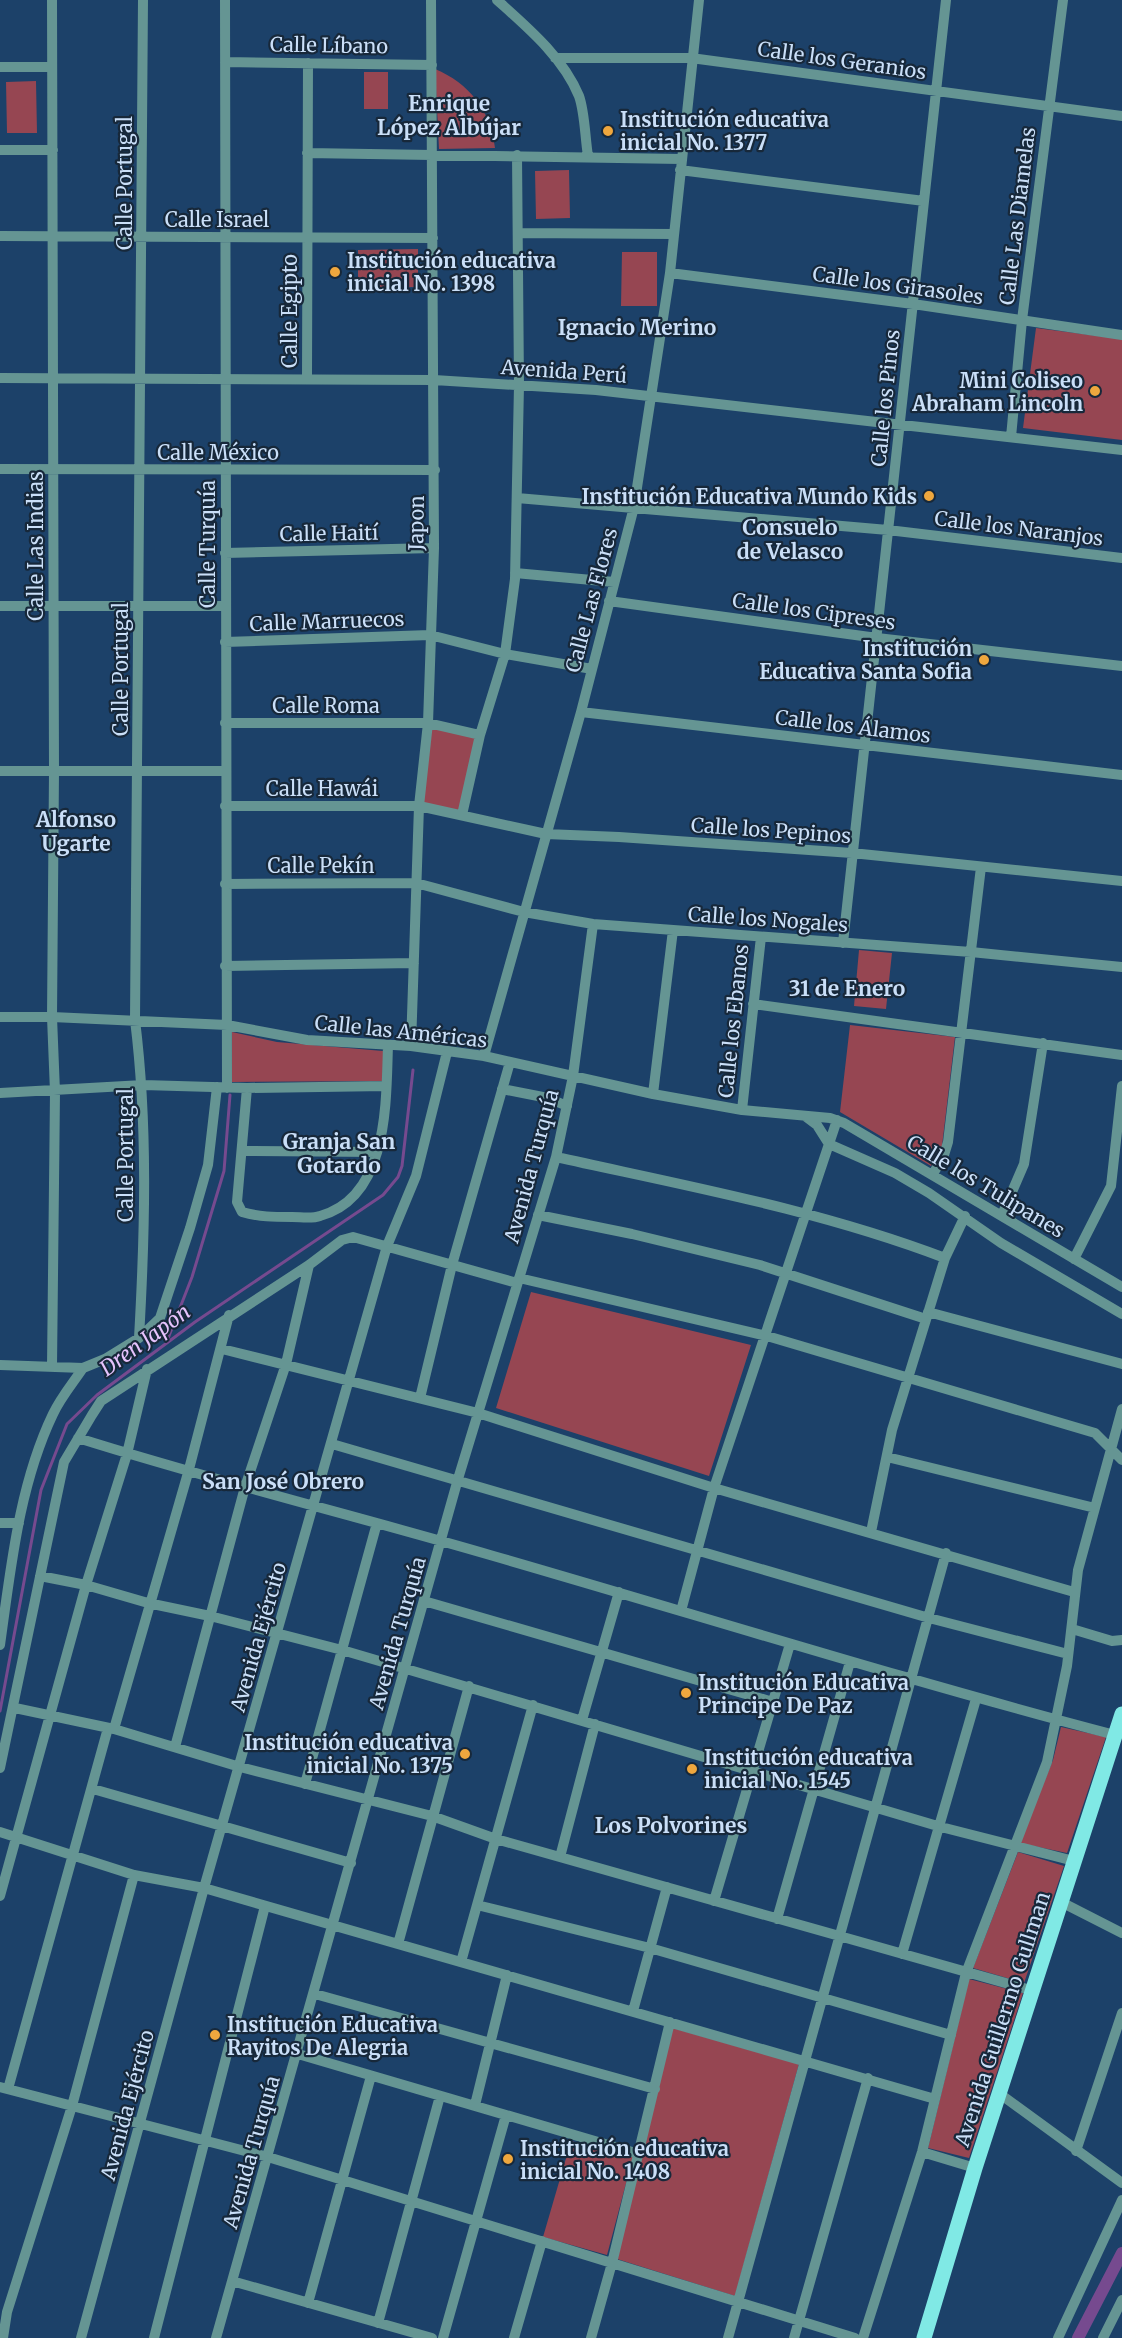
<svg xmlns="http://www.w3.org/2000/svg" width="1122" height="2338" font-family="Merriweather,serif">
  <rect width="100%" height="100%" fill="#1c4169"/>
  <!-- green -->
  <path fill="#964652" d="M 435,69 C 469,83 491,111 495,148 L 439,149 Z
    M 364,72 L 388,72 L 388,109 L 364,109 Z
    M 36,81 L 37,133 L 7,133 L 6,82 Z
    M 569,170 L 570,218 L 536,219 L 535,171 Z
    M 418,249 L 418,287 L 358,288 L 358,250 Z
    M 622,252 L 657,252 L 657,306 L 621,306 Z
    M 1036,328 L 1122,339 L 1122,440 L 1023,428 Z
    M 429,727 L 477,737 L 460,812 L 421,804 Z
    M 859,950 L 892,953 L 886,1009 L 854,1006 Z
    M 850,1025 L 955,1037 L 942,1146 L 931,1166 L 840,1112 Z
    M 232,1032 L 277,1042 L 383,1051 L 383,1081 L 232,1082 Z
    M 531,1292 L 751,1345 L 709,1476 L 496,1408 Z
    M 1061,1727 L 1106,1737 L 1067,1853 L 1019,1843 L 1053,1760 Z
    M 1018,1852 L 1064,1866 L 1024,1983 L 973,1968 Z
    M 969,1979 L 1023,1993 L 969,2158 L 928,2148 Z
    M 673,2028 L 799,2064 L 735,2296 L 617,2259 Z
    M 571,2141 L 633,2157 L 607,2255 L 543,2237 Z"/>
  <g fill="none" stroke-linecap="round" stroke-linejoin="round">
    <!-- stream -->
    <path stroke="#764a8f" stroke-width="3" d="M 167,1341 L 192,1277 L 224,1171 L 230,1095
      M 0,1711 L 41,1490 L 67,1424 L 97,1395 L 195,1322 L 383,1195 L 398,1177 L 402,1166 L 413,1070"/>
    <!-- canal -->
    <path stroke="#764a8f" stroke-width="12" d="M 1078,2338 L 1122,2253"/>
    <!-- minor -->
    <path stroke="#659593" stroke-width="10" d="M 225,0 L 227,1088
      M 497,0 C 527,27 563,57 579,96 C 585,113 585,138 588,156
      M 555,58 L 691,58 L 1122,116
      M 225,62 L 432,65
      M 0,67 L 52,67
      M 0,150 L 53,150
      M 307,153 L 681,159
      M 680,170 L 924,201
      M 518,233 L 673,234
      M 0,236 L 433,238
      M 670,273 L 913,304 L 1122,335
      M 0,378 L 434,380 L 596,390 L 1122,450
      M 307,378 L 308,63
      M 1011,437 L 1022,320 L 1063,0
      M 0,469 L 435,470
      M 517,498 L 888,530 L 1122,558
      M 225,553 L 434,548
      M 515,573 L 614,582
      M 609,601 L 877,638 L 1122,666
      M 0,606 L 225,606
      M 225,642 L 430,635 L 505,654 L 592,669
      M 581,712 L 1122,775
      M 225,723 L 428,723 L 480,735
      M 0,771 L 225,771
      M 225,806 L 419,806 L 546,834 L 619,837 L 852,853 L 1122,881
      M 462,815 L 480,735 L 505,654 L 515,579 L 519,385 L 517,155
      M 225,884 L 416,883 L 524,912 L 593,924 L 971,952 L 1122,967
      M 843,943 L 946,0
      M 225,966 L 414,963
      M 753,1004 L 1122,1055
      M 0,1017 L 52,1017 L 227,1025 L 307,1040 L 411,1046 L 484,1056 L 653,1094 L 742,1110 L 830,1118 L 844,1123 L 1122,1287
      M 411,1046 L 419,806 L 428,723 L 434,548 L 431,0
      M 484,1056 L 581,712 L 634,507 L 670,273 L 699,0
      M 247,1088 L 237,1202 L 242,1212 C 259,1217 274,1217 292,1217 C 301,1217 312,1219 320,1216 C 389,1197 386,1102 388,1045
      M 502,1089 L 548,1098 L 567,1106
      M 0,1093 L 143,1085 L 247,1088 L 386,1086
      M 653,1094 L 673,930
      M 742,1110 L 761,937
      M 805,1116 L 817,1125 L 829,1144 L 895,1173 L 929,1193 L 1001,1243 L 1122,1314
      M 242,1151 L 377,1152
      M 556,1157 C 687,1186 819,1210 945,1258
      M 933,1174 L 944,1155 L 948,1142 L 981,867
      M 538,1215 L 632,1234 L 760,1265 L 926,1319
      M 1002,1215 L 1024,1164 L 1043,1043
      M 1074,1259 L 1111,1186 L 1122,1086
      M 519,1278 L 767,1336 L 1095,1433 L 1122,1460
      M 928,1312 L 1122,1364
      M 139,1338 C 145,1232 148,1125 135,1020 L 143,0
      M 222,1349 L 478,1413 L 714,1488 L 1074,1592
      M 0,1365 L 83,1368 L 105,1359 L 139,1338 L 160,1318 L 190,1228 L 208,1165 L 217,1087
      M 52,1367 L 55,1092 L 52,1017 L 54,771 L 52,0
      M 420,1398 L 452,1265 L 510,1062
      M 78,1438 C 214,1481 353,1515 490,1555 C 698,1615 905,1680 1115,1735
      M 332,1444 L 929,1618 L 1068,1654
      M 887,1457 L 1095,1508
      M 0,1523 L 19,1523
      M 871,1532 L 892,1430 L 945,1258 L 965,1216
      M 40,1576 L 86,1585 L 148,1603 L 210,1616 L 342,1650 L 941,1827 L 1074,1861
      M 424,1601 L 773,1702
      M 681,1611 L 714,1488 L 837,1120
      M 1072,1629 L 1112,1641 L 1122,1640
      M 0,1645 C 11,1567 19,1485 53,1414 C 61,1397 73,1383 83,1368
      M 15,1708 L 114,1729 L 240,1767 L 432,1816 L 496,1839 L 1034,1991
      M 582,1720 L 619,1592
      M 114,1729 L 188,1473 L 229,1315
      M 175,1747 L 245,1487 L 286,1364 L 309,1265
      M 0,1768 L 64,1462 L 92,1415 L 101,1401 L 309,1265 L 342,1240 L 353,1237 L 517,1283
      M 305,1784 L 377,1523
      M 93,1789 L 351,1863
      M 0,1832 L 134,1875 L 204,1888 L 935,2099
      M 560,1857 L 595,1724
      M 0,1896 L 86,1585 L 127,1454 L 147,1369
      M 714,1901 L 790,1644
      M 1063,1903 L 1122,1933
      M 477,1905 L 650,1948 L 951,2035
      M 777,1919 L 850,1662
      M 398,1944 L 469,1686
      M 902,1954 L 976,1699
      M 461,1962 L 533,1705
      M 315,1994 L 655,2089
      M 633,2011 L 667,1887
      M 298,2054 L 639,2154
      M 0,2087 L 268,2157 L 855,2338
      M 8,2089 L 108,1728
      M 1000,2094 L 1122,2183
      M 475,2105 L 507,1975
      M 1076,2151 L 1122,2013
      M 922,2152 L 975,2168
      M 232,2281 L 432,2338
      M 308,2303 L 371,2076
      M 378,2323 L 440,2096
      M 3,2338 L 7,2312 L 72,2106 L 134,1875
      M 81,2338 L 204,1888 L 387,1246 L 416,1176 L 447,1052
      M 154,2338 L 265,1906
      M 216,2338 L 458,1479 L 556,1157 L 573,1076 L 593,924
      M 443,2338 L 506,2115
      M 514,2338 L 542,2241
      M 591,2338 L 612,2263 L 670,2022
      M 728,2338 L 946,1553
      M 794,2338 L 868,2078
      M 863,2338 L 922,2152 L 966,1973 L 1047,1762 L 1067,1666 L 1078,1570 L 1122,1409
      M 1058,2338 L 1122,2200
      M 1103,2338 L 1122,2300"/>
    <!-- major -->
    <path stroke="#80e9e5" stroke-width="15" d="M 924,2338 L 975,2168 L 1122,1714"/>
  </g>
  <!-- markers -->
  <g fill="#efa73e" stroke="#17283a" stroke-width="2">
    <circle cx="608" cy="131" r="6"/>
    <circle cx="335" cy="272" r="6"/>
    <circle cx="1095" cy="391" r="6"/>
    <circle cx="929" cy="496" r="6"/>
    <circle cx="984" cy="660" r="6"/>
    <circle cx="686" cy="1693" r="6"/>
    <circle cx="465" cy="1754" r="6"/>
    <circle cx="692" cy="1769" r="6"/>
    <circle cx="215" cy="2035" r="6"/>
    <circle cx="508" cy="2159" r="6"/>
  </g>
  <g text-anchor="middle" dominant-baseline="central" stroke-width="4.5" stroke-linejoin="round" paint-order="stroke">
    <!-- street labels -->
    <g font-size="20" fill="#cadff8" stroke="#17283a">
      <text transform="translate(329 45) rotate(1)">Calle Líbano</text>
      <text transform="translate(842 60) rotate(8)">Calle los Geranios</text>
      <text transform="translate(124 183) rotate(-90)">Calle Portugal</text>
      <text transform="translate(1017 216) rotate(-83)">Calle Las Diamelas</text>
      <text x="217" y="219">Calle Israel</text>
      <text transform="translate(898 285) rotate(8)">Calle los Girasoles</text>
      <text transform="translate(289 311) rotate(-90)">Calle Egipto</text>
      <text transform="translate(564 371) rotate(4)">Avenida Perú</text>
      <text transform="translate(885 398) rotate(-84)">Calle los Pinos</text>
      <text x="218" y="452">Calle México</text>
      <text transform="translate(416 523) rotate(-89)">Japon</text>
      <text transform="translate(1019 528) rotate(7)">Calle los Naranjos</text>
      <text transform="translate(329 533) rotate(-1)">Calle Haití</text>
      <text transform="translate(207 544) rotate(-90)">Calle Turquía</text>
      <text transform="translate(35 546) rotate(-90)">Calle Las Indias</text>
      <text transform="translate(591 600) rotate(-75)">Calle Las Flores</text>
      <text transform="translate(814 611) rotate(8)">Calle los Cipreses</text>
      <text transform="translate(327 621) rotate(-2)">Calle Marruecos</text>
      <text transform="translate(120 669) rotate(-90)">Calle Portugal</text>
      <text x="326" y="705">Calle Roma</text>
      <text transform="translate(853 726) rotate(7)">Calle los Álamos</text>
      <text x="322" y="788">Calle Hawái</text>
      <text transform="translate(771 830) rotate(4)">Calle los Pepinos</text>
      <text x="321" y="865">Calle Pekín</text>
      <text transform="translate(768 919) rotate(4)">Calle los Nogales</text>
      <text transform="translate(733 1021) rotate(-84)">Calle los Ebanos</text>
      <text transform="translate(401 1031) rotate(6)">Calle las Américas</text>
      <text transform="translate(125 1155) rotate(-90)">Calle Portugal</text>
      <text transform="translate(531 1166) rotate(-75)">Avenida Turquía</text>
      <text transform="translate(986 1186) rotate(31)">Calle los Tulipanes</text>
      <text transform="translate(397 1633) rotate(-74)">Avenida Turquía</text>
      <text transform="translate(258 1637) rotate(-74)">Avenida Ejército</text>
      <text transform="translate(1002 2019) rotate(-72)">Avenida Guillermo Gullman</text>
      <text transform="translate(127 2105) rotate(-75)">Avenida Ejército</text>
      <text transform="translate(251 2152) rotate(-74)">Avenida Turquía</text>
    </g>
    <!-- poi labels -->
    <g font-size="20" font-weight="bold" fill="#cadff8" stroke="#17283a" text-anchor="start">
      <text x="620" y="119">Institución educativa<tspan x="620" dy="23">inicial No. 1377</tspan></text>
      <text x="347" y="260">Institución educativa<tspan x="347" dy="23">inicial No. 1398</tspan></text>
      <text x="1083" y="380" text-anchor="end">Mini Coliseo<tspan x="1083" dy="23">Abraham Lincoln</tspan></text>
      <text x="917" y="496" text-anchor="end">Institución Educativa Mundo Kids</text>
      <text x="972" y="648" text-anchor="end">Institución<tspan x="972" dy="23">Educativa Santa Sofia</tspan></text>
      <text x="698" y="1682">Institución Educativa<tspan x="698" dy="23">Principe De Paz</tspan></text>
      <text x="453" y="1742" text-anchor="end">Institución educativa<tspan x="453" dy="23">inicial No. 1375</tspan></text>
      <text x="704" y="1757">Institución educativa<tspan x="704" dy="23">inicial No. 1545</tspan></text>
      <text x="227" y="2024">Institución Educativa<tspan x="227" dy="23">Rayitos De Alegria</tspan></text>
      <text x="520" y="2148">Institución educativa<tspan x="520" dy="23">inicial No. 1408</tspan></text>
    </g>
    <!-- neighbourhood labels -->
    <g font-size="21" font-weight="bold" fill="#cadff8" stroke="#17283a">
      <text x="449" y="103">Enrique<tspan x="449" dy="24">López Albújar</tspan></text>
      <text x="637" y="327">Ignacio Merino</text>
      <text x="790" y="527">Consuelo<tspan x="790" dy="24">de Velasco</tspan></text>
      <text x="76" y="819">Alfonso<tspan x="76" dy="24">Ugarte</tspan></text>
      <text x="847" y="988">31 de Enero</text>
      <text x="339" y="1141">Granja San<tspan x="339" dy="24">Gotardo</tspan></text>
      <text x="283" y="1481">San José Obrero</text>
      <text x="671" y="1825">Los Polvorines</text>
    </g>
    <!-- water labels -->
    <g font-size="21" font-style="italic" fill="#e6c3fd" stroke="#17283a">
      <text transform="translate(145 1340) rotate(-36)">Dren Japón</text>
    </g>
  </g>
</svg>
